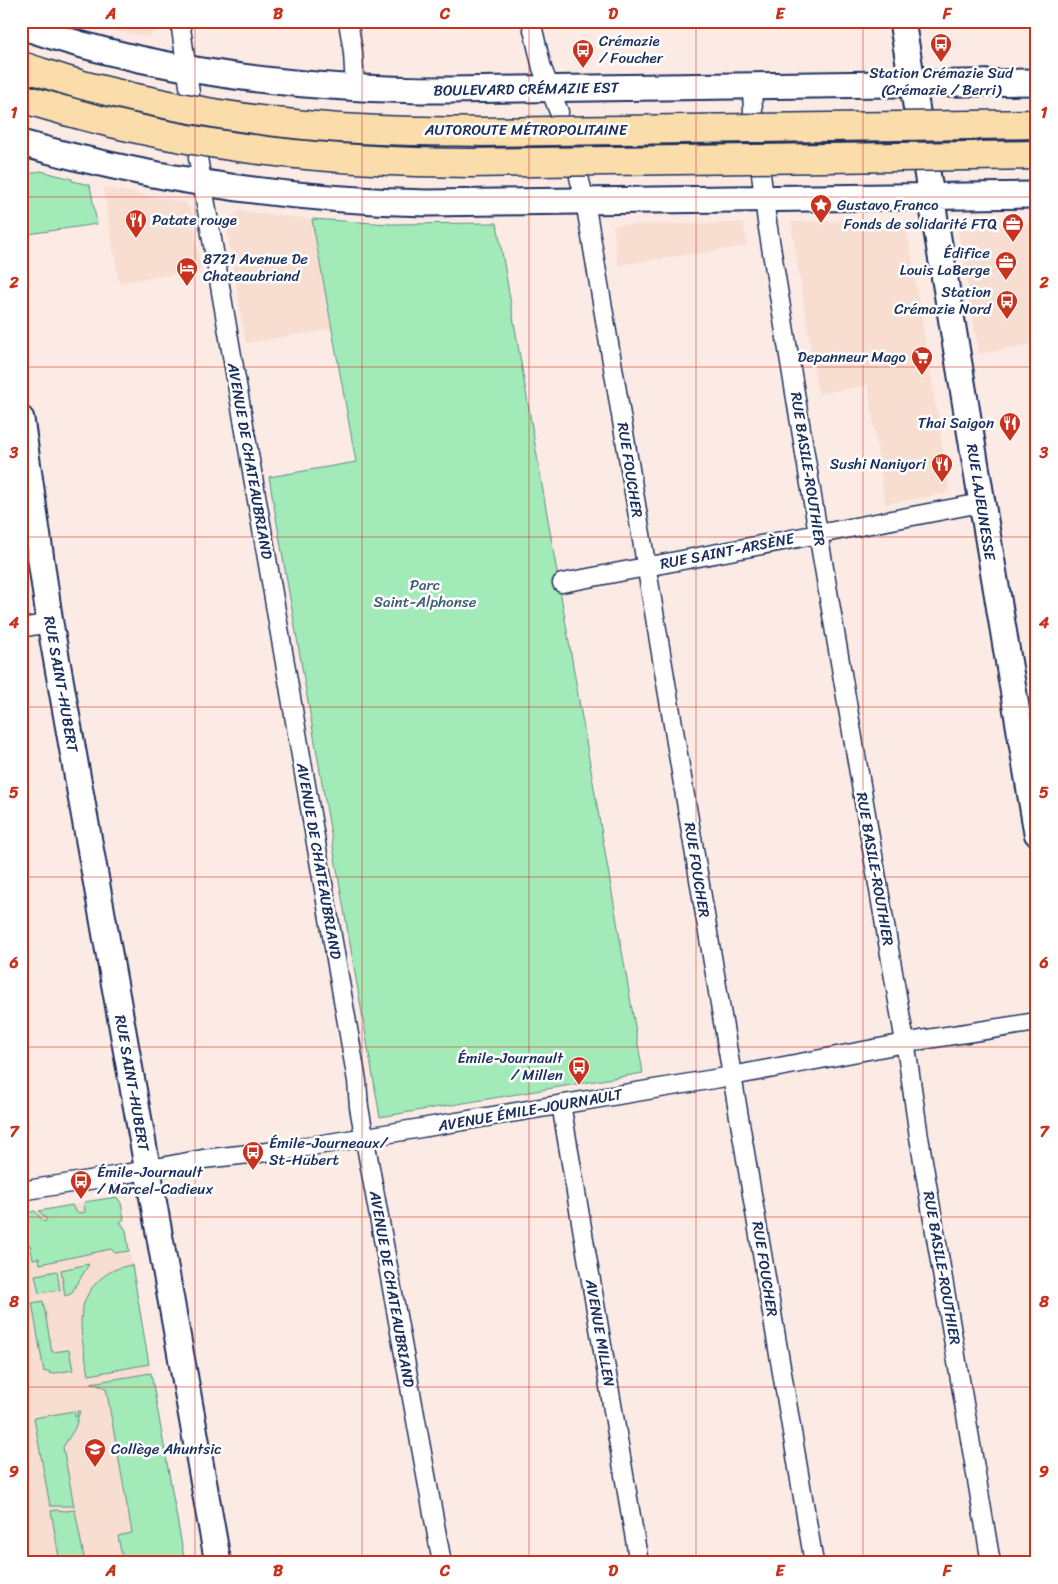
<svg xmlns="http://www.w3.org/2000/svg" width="1058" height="1584" font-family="Sriracha,sans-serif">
  <rect width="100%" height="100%" fill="#fbebe4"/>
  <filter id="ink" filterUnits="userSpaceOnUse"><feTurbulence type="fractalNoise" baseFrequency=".02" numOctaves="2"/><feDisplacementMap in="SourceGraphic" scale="10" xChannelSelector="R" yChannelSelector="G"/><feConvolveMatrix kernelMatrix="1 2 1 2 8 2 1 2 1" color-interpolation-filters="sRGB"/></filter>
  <g filter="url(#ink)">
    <!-- built -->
    <path fill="#f8ddd1" d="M 78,21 L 160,21 L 160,23 L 149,37 L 99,28 Z
      M 103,187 L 186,203 L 191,212 L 201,270 L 119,283 Z
      M 240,211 L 312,219 L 331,329 L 246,343 L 226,227 L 226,223 L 229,217 Z
      M 896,220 L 903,222 L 907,229 L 949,487 L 948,492 L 944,494 L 885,504 L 868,385 L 818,394 L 791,222 Z
      M 743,223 L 747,246 L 618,265 L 613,225 Z
      M 1037,224 L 1037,343 L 979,354 L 958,230 L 966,228 L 967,232 L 1001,225 Z
      M 117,1197 L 121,1203 L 185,1563 L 21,1563 L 21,1214 Z"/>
    <!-- green -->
    <path fill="#a2eab7" stroke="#5e8c8a" d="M 41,171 L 72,179 L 72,181 L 90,185 L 97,224 L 21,235 C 21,221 17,189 26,178 C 30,173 35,172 41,171 Z
      M 312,219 L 390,224 L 497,223 L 643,1073 L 380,1117 L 269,477 L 356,462 Z
      M 117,1197 L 121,1203 L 124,1219 L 120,1222 L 126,1230 L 129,1251 L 115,1253 L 111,1249 L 40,1264 L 39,1258 L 33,1259 L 30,1245 L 22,1246 L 21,1239 L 24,1238 L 21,1237 L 21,1214 L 35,1211 L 44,1222 L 47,1220 L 39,1211 L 72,1205 L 75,1211 L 81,1213 L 85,1212 L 84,1202 Z
      M 89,1264 L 71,1294 L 65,1296 L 61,1270 Z
      M 132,1265 L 149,1364 L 89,1375 C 83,1343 71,1308 97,1282 C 107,1272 118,1267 132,1265 Z
      M 57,1271 L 60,1290 L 39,1293 L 35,1275 Z
      M 43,1301 L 52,1352 L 69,1350 L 73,1370 L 50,1374 L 49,1371 L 44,1372 L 32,1303 Z
      M 151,1373 L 185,1563 L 123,1563 L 118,1536 L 132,1533 L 106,1388 L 91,1383 Z
      M 74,1411 L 75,1417 L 77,1416 L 77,1411 L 80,1411 L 75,1428 L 63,1447 L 74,1506 L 50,1506 L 34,1418 Z
      M 56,1510 L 66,1511 L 75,1510 L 85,1563 L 60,1563 L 51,1511 Z"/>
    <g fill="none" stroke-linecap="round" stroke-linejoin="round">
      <!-- street casing -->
      <g stroke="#1b2f5e" stroke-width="21">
        <path id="street" d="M 180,21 L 190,93
          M 348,21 L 353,52 L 355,88
          M 531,21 L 542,68 L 559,112
          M 752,86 L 753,113
          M 198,158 L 357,1081 L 359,1107 L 442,1563
          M 761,174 L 767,222 L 818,533 L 908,1060 L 919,1137 L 991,1563
          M 579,177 L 585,201 L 814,1563
          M 562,583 L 981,503
          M 21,628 L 50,623
          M 561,1104 L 639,1563
          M 21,1191 L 114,1176 L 203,1159 L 286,1150 L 379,1135 L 732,1076 L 921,1040 L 1037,1022"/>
      </g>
      <!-- secondary casing -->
      <g stroke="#1b2f5e" stroke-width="29">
        <path id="secondary" d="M 902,21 L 917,111
          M 21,26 C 158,73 303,90 447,90 L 1037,82
          M 21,143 C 154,180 289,200 427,203 L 1037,195
          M 927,172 L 1037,833
          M 21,419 L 50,623 L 218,1563"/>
      </g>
      <!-- highway casing -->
      <g stroke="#1b2f5e" stroke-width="31">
        <path id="highway" d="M 21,98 L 66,111"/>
      </g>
      <!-- street -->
      <use href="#street" stroke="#fff" stroke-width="18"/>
      <!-- secondary -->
      <use href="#secondary" stroke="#fff" stroke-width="25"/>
      <!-- highway -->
      <use href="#highway" stroke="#fbddab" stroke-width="28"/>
      <!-- highway-bridge casing -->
      <g stroke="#1b2f5e" stroke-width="31" stroke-linecap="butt">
        <path id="highway-bridge" d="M 21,66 C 44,73 67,81 90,87 C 160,105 232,118 304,125 C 363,131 423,131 483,132 L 1037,124
          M 66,111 C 201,149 331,162 471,163 L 1037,155"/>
      </g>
      <!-- highway-bridge -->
      <use href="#highway-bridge" stroke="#fbddab" stroke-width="28"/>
    </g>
  </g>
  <!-- grid -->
  <path fill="none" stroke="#c8321e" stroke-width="1" stroke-opacity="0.55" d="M 195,21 L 195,1563M 362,21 L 362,1563M 529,21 L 529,1563M 696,21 L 696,1563M 863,21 L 863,1563M 21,197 L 1037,197M 21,367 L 1037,367M 21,537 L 1037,537M 21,707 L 1037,707M 21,877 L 1037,877M 21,1047 L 1037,1047M 21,1217 L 1037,1217M 21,1387 L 1037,1387"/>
  <!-- icons -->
  <defs>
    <g id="bus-pin" transform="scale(1.125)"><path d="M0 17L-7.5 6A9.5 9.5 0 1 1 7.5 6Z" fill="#c8321e" stroke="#fff"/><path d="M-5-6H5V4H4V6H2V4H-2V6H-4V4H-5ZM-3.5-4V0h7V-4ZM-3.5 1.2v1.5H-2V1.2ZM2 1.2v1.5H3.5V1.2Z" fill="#fff"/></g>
    <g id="sight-pin" transform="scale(1.125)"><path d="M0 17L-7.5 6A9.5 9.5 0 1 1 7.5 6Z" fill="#c8321e" stroke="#fff"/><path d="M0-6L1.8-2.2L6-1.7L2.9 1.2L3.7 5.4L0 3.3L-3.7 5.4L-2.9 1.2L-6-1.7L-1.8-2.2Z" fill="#fff"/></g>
    <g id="restaurant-pin" transform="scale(1.125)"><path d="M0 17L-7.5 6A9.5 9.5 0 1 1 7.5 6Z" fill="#c8321e" stroke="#fff"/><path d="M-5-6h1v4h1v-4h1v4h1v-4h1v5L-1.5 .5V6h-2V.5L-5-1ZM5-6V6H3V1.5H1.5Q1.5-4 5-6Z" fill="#fff"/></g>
    <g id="office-pin" transform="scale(1.125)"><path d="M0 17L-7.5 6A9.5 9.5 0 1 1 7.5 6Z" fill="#c8321e" stroke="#fff"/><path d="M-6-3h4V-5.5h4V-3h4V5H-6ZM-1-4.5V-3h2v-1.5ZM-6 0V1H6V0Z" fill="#fff"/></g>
    <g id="hotel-pin" transform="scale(1.125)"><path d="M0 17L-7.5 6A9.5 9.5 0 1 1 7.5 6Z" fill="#c8321e" stroke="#fff"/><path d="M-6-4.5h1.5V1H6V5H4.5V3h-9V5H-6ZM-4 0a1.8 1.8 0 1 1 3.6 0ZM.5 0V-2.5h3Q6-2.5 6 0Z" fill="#fff"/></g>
    <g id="supermarket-pin" transform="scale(1.125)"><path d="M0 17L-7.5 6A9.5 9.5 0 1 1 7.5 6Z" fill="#c8321e" stroke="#fff"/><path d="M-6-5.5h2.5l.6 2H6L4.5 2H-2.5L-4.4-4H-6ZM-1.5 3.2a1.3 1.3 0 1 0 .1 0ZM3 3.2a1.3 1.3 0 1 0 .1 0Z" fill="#fff"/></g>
    <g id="university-pin" transform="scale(1.125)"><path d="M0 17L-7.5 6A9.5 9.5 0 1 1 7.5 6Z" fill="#c8321e" stroke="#fff"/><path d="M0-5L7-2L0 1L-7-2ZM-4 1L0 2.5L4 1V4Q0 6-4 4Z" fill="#fff"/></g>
  </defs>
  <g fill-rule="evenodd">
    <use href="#bus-pin" x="941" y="44"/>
    <use href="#bus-pin" x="583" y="50"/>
    <use href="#sight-pin" x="821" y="205"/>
    <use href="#restaurant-pin" x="136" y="220"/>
    <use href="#office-pin" x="1013" y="224"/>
    <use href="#office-pin" x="1006" y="262"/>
    <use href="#hotel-pin" x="187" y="268"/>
    <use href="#bus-pin" x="1007" y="301"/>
    <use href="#supermarket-pin" x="922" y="357"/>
    <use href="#restaurant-pin" x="1010" y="423"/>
    <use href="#restaurant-pin" x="942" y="464"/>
    <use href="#bus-pin" x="579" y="1067"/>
    <use href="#bus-pin" x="253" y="1152"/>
    <use href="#bus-pin" x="81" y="1181"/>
    <use href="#university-pin" x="95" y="1449"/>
  </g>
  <g text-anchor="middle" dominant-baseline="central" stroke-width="5" stroke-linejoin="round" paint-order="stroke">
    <!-- poi labels -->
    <g font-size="15" fill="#1b2f5e" stroke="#fff" text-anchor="start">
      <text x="599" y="41">Crémazie<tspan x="599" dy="17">/ Foucher</tspan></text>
      <text x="941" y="73" text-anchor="middle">Station Crémazie Sud<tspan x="941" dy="17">(Crémazie / Berri)</tspan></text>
      <text x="837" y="205">Gustavo Franco</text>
      <text x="152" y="220">Patate rouge</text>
      <text x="997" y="224" text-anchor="end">Fonds de solidarité FTQ</text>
      <text x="990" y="253" text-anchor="end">Édifice<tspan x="990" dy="17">Louis LaBerge</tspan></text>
      <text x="203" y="259">8721 Avenue De<tspan x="203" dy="17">Chateaubriand</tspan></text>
      <text x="991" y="292" text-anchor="end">Station<tspan x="991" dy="17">Crémazie Nord</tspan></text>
      <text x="906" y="357" text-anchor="end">Depanneur Mago</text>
      <text x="994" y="423" text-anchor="end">Thai Saigon</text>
      <text x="926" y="464" text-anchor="end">Sushi Naniyori</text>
      <text x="563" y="1058" text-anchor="end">Émile-Journault<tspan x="563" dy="17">/ Millen</tspan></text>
      <text x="269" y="1143">Émile-Journeaux/<tspan x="269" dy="17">St-Hubert</tspan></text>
      <text x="97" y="1172">Émile-Journault<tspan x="97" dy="17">/ Marcel-Cadieux</tspan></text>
      <text x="111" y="1449">Collège Ahuntsic</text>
    </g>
    <!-- street labels -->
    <g font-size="15" fill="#1b2f5e" stroke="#fff">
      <text transform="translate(526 89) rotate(-1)">BOULEVARD CRÉMAZIE EST</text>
      <text x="526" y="130">AUTOROUTE MÉTROPOLITAINE</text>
      <text transform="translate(250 461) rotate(80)">AVENUE DE CHATEAUBRIAND</text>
      <text transform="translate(808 469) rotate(81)">RUE BASILE-ROUTHIER</text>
      <text transform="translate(630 470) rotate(81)">RUE FOUCHER</text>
      <text transform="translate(981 502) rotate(81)">RUE LAJEUNESSE</text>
      <text transform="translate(727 551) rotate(-11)">RUE SAINT-ARSÈNE</text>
      <text transform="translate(61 684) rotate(80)">RUE SAINT-HUBERT</text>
      <text transform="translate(319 861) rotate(80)">AVENUE DE CHATEAUBRIAND</text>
      <text transform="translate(875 869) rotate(80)">RUE BASILE-ROUTHIER</text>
      <text transform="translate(697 870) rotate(81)">RUE FOUCHER</text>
      <text transform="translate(132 1083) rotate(80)">RUE SAINT-HUBERT</text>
      <text transform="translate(530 1110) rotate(-10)">AVENUE ÉMILE-JOURNAULT</text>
      <text transform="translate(942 1268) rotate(80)">RUE BASILE-ROUTHIER</text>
      <text transform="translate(765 1269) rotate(81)">RUE FOUCHER</text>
      <text transform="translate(392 1289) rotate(80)">AVENUE DE CHATEAUBRIAND</text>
      <text transform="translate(600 1333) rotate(80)">AVENUE MILLEN</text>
    </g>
    <!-- park labels -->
    <g font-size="15" fill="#3d5e74" stroke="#fff">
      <text x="425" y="585">Parc<tspan x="425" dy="17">Saint-Alphonse</tspan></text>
    </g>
  </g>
  <!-- margin -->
  <rect width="1058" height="1584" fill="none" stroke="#fff" stroke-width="55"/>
  <rect x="28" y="28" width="1002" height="1528" fill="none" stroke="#c8321e" stroke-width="2"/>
  <g font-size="16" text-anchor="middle" font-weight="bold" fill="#c8321e">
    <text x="111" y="19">A</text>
    <text x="278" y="19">B</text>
    <text x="445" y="19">C</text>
    <text x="613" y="19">D</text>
    <text x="780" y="19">E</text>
    <text x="947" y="19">F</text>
    <text x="14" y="118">1</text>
    <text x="1044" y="118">1</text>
    <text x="14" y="288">2</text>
    <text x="1044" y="288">2</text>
    <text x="14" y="458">3</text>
    <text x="1044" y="458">3</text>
    <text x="14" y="628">4</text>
    <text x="1044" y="628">4</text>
    <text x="14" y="798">5</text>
    <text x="1044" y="798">5</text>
    <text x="14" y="968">6</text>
    <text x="1044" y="968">6</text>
    <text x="14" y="1137">7</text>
    <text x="1044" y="1137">7</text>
    <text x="14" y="1307">8</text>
    <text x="1044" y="1307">8</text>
    <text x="14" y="1477">9</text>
    <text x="1044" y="1477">9</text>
    <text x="111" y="1576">A</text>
    <text x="278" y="1576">B</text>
    <text x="445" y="1576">C</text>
    <text x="613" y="1576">D</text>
    <text x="780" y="1576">E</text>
    <text x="947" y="1576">F</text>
  </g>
</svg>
